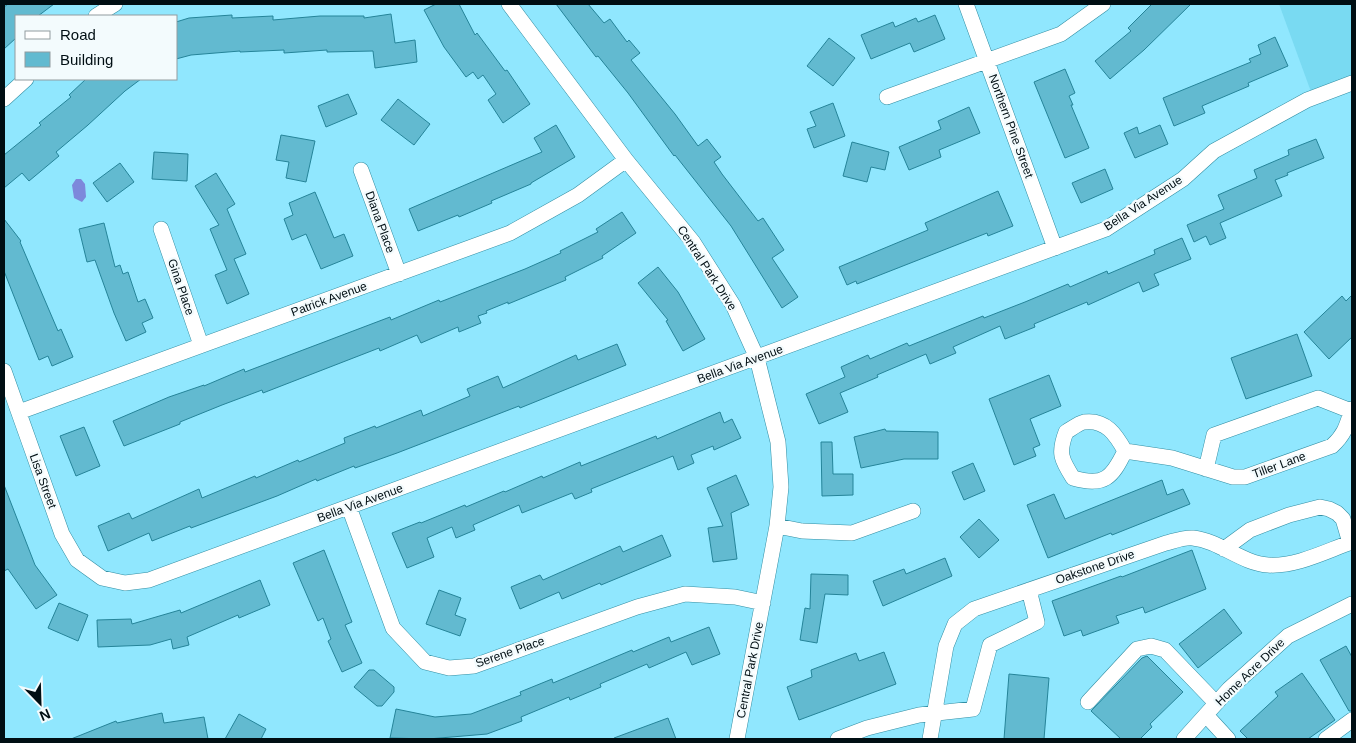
<svg xmlns="http://www.w3.org/2000/svg" width="1356" height="743" font-family="Helvetica,sans-serif">
  <rect width="100%" height="100%" fill="#90e7fe"/>
  <!-- built -->
  <path fill="#79daf2" d="M 1279,4 L 1352,4 L 1352,86 L 1314,100 Z"/>
  <!-- water -->
  <path fill="#7d88db" d="M 76,179 L 81,179 L 85,184 L 86,197 L 82,202 L 74,198 L 72,185 Z"/>
  <!-- building -->
  <path fill="#62bad0" stroke="#258499" d="M 8,4 L 54,4 L 38,16 L 16,16 L 16,38 L 4,49 L 4,7 Z
    M 436,4 L 459,4 L 475,35 L 477,33 L 505,71 L 507,70 L 530,104 L 503,123 L 488,100 L 496,94 L 483,75 L 478,79 L 473,72 L 466,77 L 444,47 L 424,10 Z
    M 556,4 L 588,4 L 604,23 L 610,19 L 627,42 L 629,40 L 640,53 L 631,60 L 675,114 L 698,146 L 707,139 L 721,157 L 714,162 L 722,174 L 758,221 L 763,218 L 784,250 L 772,258 L 798,297 L 782,308 L 731,226 L 675,155 L 674,156 L 628,93 L 598,56 L 596,57 Z
    M 1152,4 L 1191,4 L 1144,50 L 1110,79 L 1095,61 L 1131,31 L 1128,28 Z
    M 391,14 L 395,43 L 415,40 L 417,62 L 375,68 L 373,51 L 327,52 L 327,50 L 284,53 L 284,50 L 240,52 L 240,51 L 191,55 L 176,59 L 176,22 L 189,18 L 232,15 L 232,18 L 273,16 L 273,20 L 320,16 L 364,16 L 364,18 Z
    M 935,15 L 945,39 L 914,52 L 910,43 L 871,59 L 861,35 L 893,22 L 895,27 L 916,18 L 918,22 Z
    M 1275,37 L 1288,66 L 1248,83 L 1249,86 L 1202,106 L 1205,113 L 1174,126 L 1163,98 L 1251,62 L 1249,59 L 1261,54 L 1258,45 Z
    M 829,38 L 855,58 L 833,86 L 807,66 Z
    M 1065,69 L 1075,93 L 1069,96 L 1073,105 L 1071,105 L 1089,148 L 1065,158 L 1034,82 Z
    M 86,79 L 141,79 L 125,91 L 88,125 L 56,152 L 59,156 L 29,181 L 22,173 L 4,188 L 4,155 L 41,125 L 39,123 L 71,97 L 69,95 Z
    M 348,94 L 357,114 L 326,127 L 318,106 Z
    M 398,99 L 430,124 L 414,145 L 381,120 Z
    M 833,103 L 845,136 L 814,148 L 807,129 L 816,126 L 810,112 Z
    M 969,107 L 980,133 L 939,150 L 941,157 L 909,170 L 899,147 L 941,129 L 938,121 Z
    M 556,125 L 575,157 L 531,183 L 531,184 L 491,201 L 492,203 L 459,217 L 458,215 L 418,231 L 409,209 L 542,152 L 534,138 Z
    M 1160,125 L 1168,144 L 1135,158 L 1124,133 L 1137,127 L 1139,134 Z
    M 281,135 L 315,141 L 306,182 L 286,178 L 289,162 L 276,160 Z
    M 1316,139 L 1324,158 L 1287,173 L 1288,175 L 1275,180 L 1282,196 L 1220,223 L 1226,238 L 1210,245 L 1206,236 L 1194,242 L 1187,225 L 1224,209 L 1218,195 L 1257,178 L 1254,170 L 1289,155 L 1288,150 Z
    M 852,142 L 889,152 L 885,170 L 871,167 L 867,182 L 843,176 Z
    M 154,152 L 188,154 L 187,181 L 152,179 Z
    M 120,163 L 134,182 L 107,202 L 93,183 Z
    M 1105,169 L 1113,189 L 1081,203 L 1072,183 Z
    M 216,173 L 235,204 L 227,209 L 246,254 L 234,259 L 249,294 L 227,304 L 215,275 L 227,270 L 210,229 L 219,225 L 195,186 Z
    M 998,191 L 1013,226 L 988,236 L 987,233 L 857,284 L 856,281 L 847,285 L 839,267 L 928,230 L 925,223 Z
    M 315,192 L 334,238 L 344,234 L 353,256 L 321,269 L 306,234 L 292,240 L 284,219 L 293,215 L 289,203 Z
    M 622,212 L 636,233 L 602,256 L 603,258 L 565,277 L 566,280 L 508,304 L 508,302 L 486,311 L 487,313 L 478,316 L 481,323 L 459,332 L 458,327 L 421,343 L 417,335 L 380,351 L 379,348 L 263,393 L 262,390 L 222,405 L 180,422 L 180,424 L 124,446 L 113,421 L 169,397 L 204,385 L 204,386 L 244,369 L 245,372 L 390,317 L 391,320 L 439,300 L 440,302 L 525,269 L 561,253 L 560,251 L 598,232 L 596,229 Z
    M 4,219 L 21,241 L 20,242 L 58,331 L 61,329 L 73,357 L 52,366 L 48,356 L 39,360 L 4,271 Z
    M 104,223 L 115,267 L 120,265 L 123,274 L 128,272 L 138,302 L 145,299 L 153,318 L 142,323 L 146,332 L 126,341 L 114,313 L 95,260 L 87,262 L 79,229 Z
    M 1182,238 L 1191,259 L 1154,274 L 1159,285 L 1143,292 L 1139,282 L 1088,305 L 1087,302 L 1034,324 L 1035,327 L 1005,339 L 1000,326 L 953,347 L 956,353 L 930,364 L 926,354 L 877,375 L 878,377 L 840,393 L 848,412 L 819,424 L 806,394 L 845,377 L 841,367 L 868,355 L 870,359 L 907,343 L 909,346 L 983,316 L 984,318 L 1025,302 L 1068,284 L 1070,287 L 1107,271 L 1108,274 L 1155,254 L 1154,250 Z
    M 658,267 L 678,292 L 705,339 L 683,351 L 666,321 L 668,320 L 638,283 Z
    M 1352,295 L 1352,337 L 1329,359 L 1304,332 L 1342,296 L 1346,301 Z
    M 1297,334 L 1312,376 L 1246,399 L 1231,358 Z
    M 617,344 L 626,365 L 520,408 L 519,406 L 397,453 L 355,468 L 354,466 L 317,481 L 316,479 L 277,496 L 191,528 L 190,526 L 152,541 L 149,533 L 108,551 L 98,526 L 129,513 L 132,519 L 199,489 L 202,498 L 255,476 L 256,478 L 298,460 L 299,462 L 345,443 L 344,438 L 375,426 L 376,428 L 421,410 L 423,416 L 470,396 L 467,389 L 498,376 L 503,388 L 576,355 L 578,360 Z
    M 1049,375 L 1061,406 L 1030,419 L 1040,445 L 1033,448 L 1036,456 L 1014,465 L 989,399 Z
    M 720,412 L 724,423 L 732,419 L 741,438 L 714,450 L 713,446 L 691,455 L 694,463 L 678,470 L 673,456 L 591,489 L 592,492 L 575,499 L 572,493 L 522,513 L 519,505 L 473,525 L 475,530 L 456,538 L 452,527 L 427,538 L 434,557 L 407,568 L 392,533 L 420,522 L 421,523 L 465,505 L 466,507 L 504,491 L 505,492 L 542,476 L 543,478 L 580,462 L 581,466 L 656,436 L 657,439 Z
    M 84,427 L 100,466 L 76,476 L 60,436 Z
    M 885,429 L 886,431 L 938,432 L 938,459 L 904,459 L 861,468 L 854,437 Z
    M 821,442 L 832,442 L 833,474 L 853,474 L 853,495 L 822,496 Z
    M 973,463 L 985,491 L 964,500 L 952,472 Z
    M 736,475 L 749,505 L 731,513 L 737,559 L 713,562 L 708,528 L 723,526 L 707,488 Z
    M 1162,480 L 1167,495 L 1183,489 L 1190,504 L 1112,535 L 1111,533 L 1048,558 L 1027,505 L 1054,494 L 1065,519 Z
    M 4,485 L 35,565 L 57,595 L 36,609 L 8,569 L 4,571 Z
    M 979,519 L 999,540 L 979,558 L 960,537 Z
    M 662,535 L 671,556 L 601,585 L 600,583 L 562,599 L 559,592 L 520,609 L 511,587 L 540,575 L 543,580 L 620,546 L 623,552 Z
    M 324,550 L 352,622 L 345,625 L 362,663 L 342,672 L 328,641 L 331,639 L 323,618 L 318,621 L 293,563 Z
    M 1192,550 L 1206,589 L 1145,613 L 1143,607 L 1116,616 L 1119,623 L 1083,636 L 1081,630 L 1064,636 L 1052,601 L 1121,576 L 1122,577 Z
    M 945,558 L 952,576 L 883,606 L 873,581 L 904,569 L 906,574 Z
    M 811,574 L 848,575 L 848,595 L 825,594 L 817,643 L 800,640 L 805,608 L 810,609 Z
    M 260,580 L 270,605 L 239,618 L 238,615 L 187,637 L 189,645 L 173,649 L 171,639 L 150,645 L 98,647 L 97,620 L 131,619 L 132,624 L 180,610 L 181,613 Z
    M 439,590 L 461,598 L 455,615 L 466,619 L 460,636 L 426,624 Z
    M 59,603 L 88,615 L 78,641 L 48,628 Z
    M 1224,609 L 1242,633 L 1198,668 L 1179,644 Z
    M 709,627 L 720,654 L 692,665 L 686,652 L 649,668 L 647,664 L 600,684 L 601,687 L 570,700 L 569,697 L 521,717 L 522,721 L 487,734 L 428,739 L 390,738 L 396,709 L 435,717 L 471,714 L 521,695 L 520,692 L 552,679 L 553,683 L 632,650 L 633,652 L 669,637 L 671,642 Z
    M 1346,646 L 1352,657 L 1352,711 L 1349,711 L 1320,660 Z
    M 884,652 L 896,684 L 799,720 L 787,687 L 812,677 L 811,670 L 856,653 L 859,661 Z
    M 1147,656 L 1183,692 L 1150,724 L 1152,727 L 1140,739 L 1121,739 L 1091,711 L 1142,658 Z
    M 369,670 L 374,670 L 394,687 L 394,692 L 382,706 L 377,706 L 354,687 Z
    M 1302,673 L 1335,720 L 1308,739 L 1248,739 L 1240,731 L 1278,696 L 1275,692 Z
    M 1009,674 L 1049,678 L 1044,739 L 1004,739 Z
    M 162,713 L 164,723 L 204,717 L 208,739 L 71,739 L 116,721 L 117,723 Z
    M 239,714 L 266,729 L 261,739 L 225,739 Z
    M 668,718 L 676,739 L 614,739 L 614,738 Z"/>
  <g fill="none" stroke-linecap="round" stroke-linejoin="round">
    <!-- minor casing -->
    <g stroke="#328ea3" stroke-width="16">
      <path id="minor" d="M 509,4 L 626,160 L 693,242 L 733,305 L 757,358 L 778,442 L 781,487 L 777,526 L 737,739
        M 966,4 L 1055,248
        M 96,16 L 115,4
        M 887,97 L 1061,34 L 1103,4
        M 4,99 L 26,79
        M 361,170 L 399,274
        M 161,229 L 201,345
        M 4,371 L 62,534 L 77,560 L 102,578 L 125,583 L 149,580 L 1106,229 L 1183,179 L 1214,151 L 1307,100 L 1352,83
        M 19,412 L 510,233 L 578,195 L 626,160
        M 1125,451 C 1112,478 1104,487 1073,478 C 1061,459 1058,453 1066,432 C 1071,429 1079,423 1084,422 C 1106,419 1116,435 1125,451 L 1172,458 L 1233,477 L 1245,477 L 1332,446 C 1345,434 1347,425 1352,409
        M 1206,469 L 1214,435 L 1318,398 L 1351,411
        M 349,507 L 393,628 L 425,662 L 449,668 L 474,666 L 637,607 L 685,594 L 735,597 L 763,603
        M 777,526 L 802,531 L 852,533 L 913,511
        M 1224,549 L 1250,530 L 1289,515 L 1320,507 L 1329,509 L 1337,513 L 1343,519 L 1350,543
        M 1088,702 L 1137,649 L 1151,646 L 1165,650 L 1216,703
        M 1206,715 L 1228,739
        M 838,739 L 867,728 L 919,715 L 973,709 L 990,645 L 1037,622 L 1029,590
        M 930,739 L 946,646 L 955,624 L 974,609 L 1166,543 C 1174,541 1185,537 1193,538 C 1220,541 1241,563 1268,565 C 1296,567 1326,551 1352,542
        M 1184,739 L 1229,689 L 1288,636 L 1352,604
        M 1326,739 L 1352,720"/>
    </g>
    <!-- minor -->
    <use href="#minor" stroke="#fff" stroke-width="15"/>
  </g>
  <g text-anchor="middle" dominant-baseline="central" stroke-width="4.5" stroke-linejoin="round" paint-order="stroke">
    <!-- street labels -->
    <g font-size="12" fill="#000e13" stroke="#f3fbfd">
      <text transform="translate(1011 126) rotate(70)">Northern Pine Street</text>
      <text transform="translate(1143 203) rotate(-33)">Bella Via Avenue</text>
      <text transform="translate(380 222) rotate(70)">Diana Place</text>
      <text transform="translate(707 268) rotate(57)">Central Park Drive</text>
      <text transform="translate(181 287) rotate(71)">Gina Place</text>
      <text transform="translate(329 299) rotate(-20)">Patrick Avenue</text>
      <text transform="translate(740 364) rotate(-20)">Bella Via Avenue</text>
      <text transform="translate(1279 465) rotate(-20)">Tiller Lane</text>
      <text transform="translate(43 481) rotate(70)">Lisa Street</text>
      <text transform="translate(360 503) rotate(-20)">Bella Via Avenue</text>
      <text transform="translate(1095 567) rotate(-19)">Oakstone Drive</text>
      <text transform="translate(510 652) rotate(-19)">Serene Place</text>
      <text transform="translate(750 670) rotate(-79)">Central Park Drive</text>
      <text transform="translate(1250 672) rotate(-44)">Home Acre Drive</text>
    </g>
  </g>
  <!-- border -->
  <rect width="1356" height="743" fill="none" stroke="#000e13" stroke-width="10"/>
  <!-- legend -->
  <rect x="15" y="15" width="162" height="65" fill="#f3fbfd" stroke="#929c9f"/>
  <rect x="25" y="31" width="25" height="8" fill="#ffffff" stroke="#929c9f"/>
  <text x="60" y="40" font-size="15" fill="#000e13">Road</text>
  <rect x="25" y="52" width="25" height="15" fill="#62bad0" stroke="#929c9f"/>
  <text x="60" y="65" font-size="15" fill="#000e13">Building</text>
  <!-- north arrow -->
  <g transform="translate(40 703) rotate(157)" stroke="#f3fbfd" stroke-width="4" paint-order="stroke">
  <path d="M0-4L9 19L0 12L-9 19Z" fill="#000e13"/>
  <text y="-8" font-size="14" font-weight="bold" text-anchor="middle" fill="#000e13">N</text>
  </g>
</svg>
